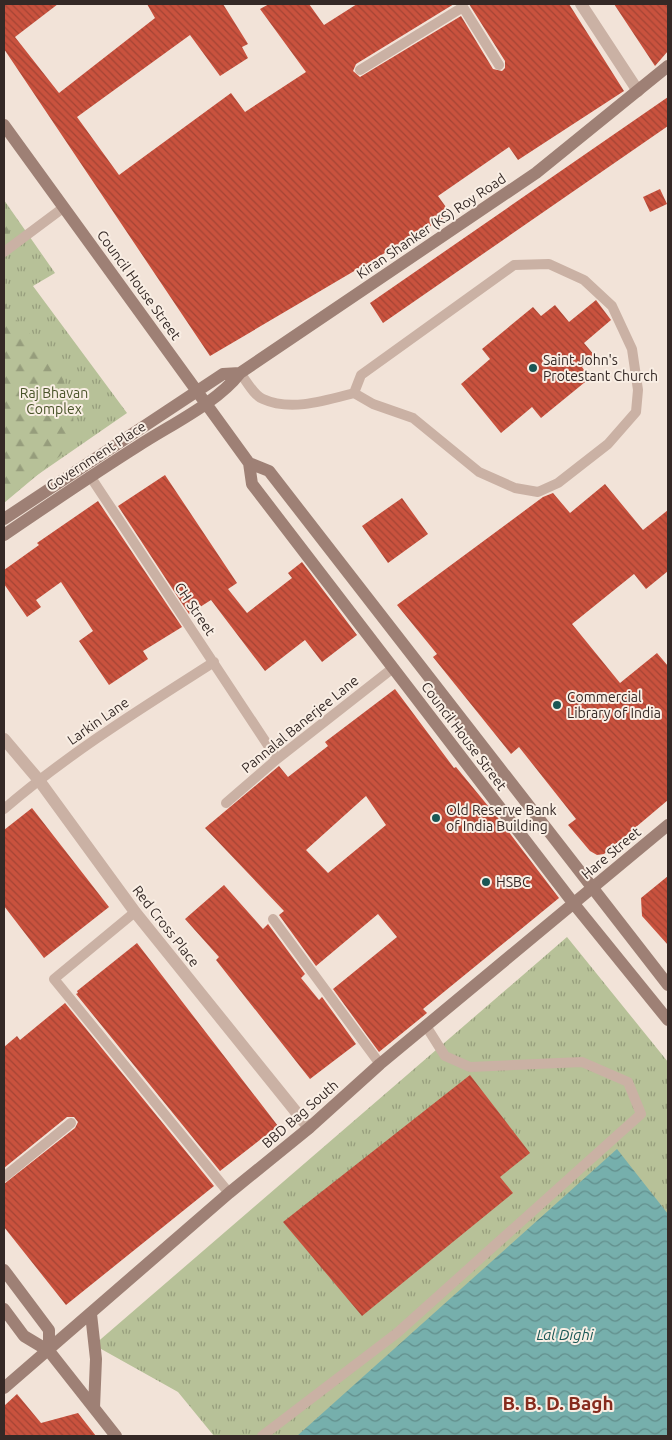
<svg xmlns="http://www.w3.org/2000/svg" width="672" height="1440" font-family="Ubuntu,sans-serif">
  <defs>
    <pattern id="grass-tufts" width="24" height="20" patternUnits="userSpaceOnUse" patternTransform="scale(1.25)"><rect width="24" height="20" fill="#b7c198"/><path d="M3 7l-1-3M5 7V3M7 7l1-3M15 17l-1-3M17 17v-4M19 17l1-3" fill="none" stroke="#969d7c"/></pattern>
    <pattern id="forest-firs" width="22" height="20" patternUnits="userSpaceOnUse" patternTransform="scale(1.25)"><rect width="22" height="20" fill="#b7c198"/><path d="M5 1l3.5 6h-7zM16 11l3.5 6h-7z" fill="#969d7c"/></pattern>
    <pattern id="water-waves" width="16" height="10" patternUnits="userSpaceOnUse" patternTransform="scale(1.25)"><rect width="16" height="10" fill="#76afac"/><path d="M0 5q4-4 8 0t8 0" fill="none" stroke="#628e8c"/></pattern>
    <pattern id="building-back-hatch" width="6" height="6" patternUnits="userSpaceOnUse" patternTransform="scale(1.25)"><rect width="6" height="6" fill="#c9523e"/><path d="M-1 5l2 2M0 0l6 6M5-1l2 2" fill="none" stroke="#a44434"/></pattern>
  </defs>
  <rect width="100%" height="100%" fill="#f2e3d8"/>
  <!-- grass -->
  <path fill="url(#grass-tufts)" d="M 4,200 L 55,273 L 33,286 L 127,413 L 4,498 Z
    M 567,937 L 668,1062 L 668,1436 L 214,1436 L 178,1392 L 94,1345 Z"/>
  <!-- forest -->
  <path fill="url(#forest-firs)" d="M 4,205 L 10,227 L 4,255 Z
    M 4,302 L 13,316 L 59,365 L 73,412 L 74,436 L 60,456 L 4,503 Z"/>
  <!-- water -->
  <path fill="url(#water-waves)" d="M 617,1149 L 668,1214 L 668,1436 L 297,1436 Z"/>
  <!-- building -->
  <path fill="url(#building-back-hatch)" fill-rule="evenodd" d="M 4,4 L 58,4 L 15,37 L 59,93 L 155,18 L 147,4 L 223,4 L 248,44 L 242,47 L 248,58 L 220,76 L 190,35 L 77,117 L 119,175 L 231,93 L 245,112 L 306,72 L 260,9 L 269,4 L 309,4 L 324,25 L 357,4 L 454,4 L 356,64 L 353,71 L 360,77 L 461,16 L 493,69 L 502,71 L 505,68 L 505,61 L 469,4 L 569,4 L 624,91 L 518,160 L 509,147 L 438,196 L 451,214 L 210,356 L 4,49 Z
    M 614,4 L 668,4 L 668,51 L 655,66 Z
    M 668,97 L 668,126 L 383,323 L 370,303 Z
    M 660,189 L 667,204 L 650,212 L 643,197 Z
    M 596,300 L 611,320 L 584,343 L 595,356 L 582,367 L 590,378 L 541,418 L 532,407 L 501,433 L 461,384 L 490,359 L 482,349 L 533,307 L 541,316 L 555,305 L 569,322 Z
    M 165,475 L 237,583 L 228,589 L 247,613 L 292,578 L 288,573 L 302,562 L 357,635 L 322,662 L 305,640 L 265,671 L 211,600 L 189,614 L 118,506 Z
    M 605,484 L 643,530 L 668,510 L 668,571 L 646,589 L 634,574 L 572,624 L 620,683 L 657,653 L 668,666 L 668,800 L 604,854 L 597,855 L 590,851 L 568,825 L 576,819 L 519,747 L 511,754 L 433,657 L 437,654 L 397,605 L 543,497 L 553,493 L 570,513 Z
    M 402,498 L 428,534 L 388,563 L 362,526 Z
    M 98,501 L 182,627 L 143,651 L 148,659 L 109,685 L 79,641 L 93,631 L 61,582 L 36,600 L 41,607 L 27,617 L 4,584 L 4,570 L 39,545 L 37,543 Z
    M 395,689 L 454,768 L 456,767 L 498,818 L 559,898 L 423,1009 L 427,1013 L 379,1052 L 333,989 L 397,937 L 378,914 L 316,966 L 279,915 L 284,911 L 205,828 L 279,766 L 288,777 L 328,746 L 325,742 ZM 366,796 L 386,825 L 328,873 L 306,850 Z
    M 32,808 L 109,907 L 44,958 L 4,906 L 4,830 Z
    M 668,876 L 668,945 L 642,916 L 641,898 Z
    M 224,885 L 263,929 L 268,924 L 305,974 L 301,978 L 319,1000 L 322,997 L 356,1044 L 310,1079 L 216,960 L 219,957 L 185,919 Z
    M 137,943 L 278,1126 L 220,1171 L 76,994 L 78,993 L 77,991 Z
    M 65,1003 L 214,1186 L 66,1305 L 4,1227 L 4,1184 L 75,1128 L 78,1122 L 74,1117 L 67,1117 L 4,1168 L 4,1047 L 17,1036 L 20,1040 Z
    M 470,1075 L 530,1153 L 500,1177 L 513,1193 L 362,1316 L 283,1222 Z
    M 17,1394 L 41,1423 L 78,1413 L 96,1436 L 4,1436 L 4,1406 Z"/>
  <g fill="none" stroke-linecap="round" stroke-linejoin="round">
    <!-- lane -->
    <path stroke="#cab1a4" stroke-width="10" d="M 461,4 L 499,65
      M 360,70 L 463,7
      M 4,252 L 63,208
      M 240,373 C 246,380 254,396 263,399 C 291,412 327,400 354,393 L 361,375 L 514,265 L 549,264 L 584,280 L 612,306 L 632,349 L 638,390 L 636,412 L 608,444 L 558,483 L 538,492 L 515,488 L 479,472 L 413,418 L 373,404 L 354,393
      M 90,476 L 277,759
      M 226,803 L 277,759 L 393,668
      M 4,809 C 69,753 142,708 214,662
      M 135,912 L 54,979 L 229,1193
      M 273,919 L 380,1064
      M 4,1177 L 71,1123
      M 262,1436 L 397,1333 L 641,1114 L 628,1082 L 582,1062 L 470,1067 L 445,1056 L 426,1026"/>
    <!-- street -->
    <path stroke="#cab1a4" stroke-width="12" d="M 581,4 L 638,91
      M 4,739 L 38,779 L 135,912 L 309,1128"/>
    <!-- secondary -->
    <path stroke="#9e8075" stroke-width="12" d="M 4,125 L 249,463 L 252,484 L 574,904 L 668,1020
      M 249,463 L 269,471 L 668,985
      M 4,519 L 223,374 L 240,373
      M 4,535 C 48,505 92,475 138,446 C 170,425 217,403 240,373 L 536,173 L 668,66
      M 4,1270 L 49,1330 L 49,1351
      M 4,1309 L 24,1336 L 49,1351 L 116,1436
      M 91,1314 L 96,1359 L 94,1408
      M 4,1388 L 229,1193 L 309,1128 L 380,1064 L 668,825"/>
  </g>
  <!-- markers -->
  <g fill="#1a5755" stroke="#f9eee4" stroke-width="2">
    <circle cx="533" cy="368" r="5"/>
    <circle cx="557" cy="705" r="5"/>
    <circle cx="436" cy="818" r="5"/>
    <circle cx="486" cy="882" r="5"/>
  </g>
  <g text-anchor="middle" dominant-baseline="central" stroke-width="4" stroke-linejoin="round" paint-order="stroke">
    <!-- street labels -->
    <g font-size="14" fill="#352926" stroke="#f9eee4">
      <text transform="translate(431 226) rotate(-34)">Kiran Shanker (KS) Roy Road</text>
      <text transform="translate(139 285) rotate(54)">Council House Street</text>
      <text transform="translate(96 456) rotate(-33)">Government Place</text>
      <text transform="translate(195 609) rotate(56)">CH Street</text>
      <text transform="translate(98 721) rotate(-35)">Larkin Lane</text>
      <text transform="translate(300 724) rotate(-39)">Pannalal Banerjee Lane</text>
      <text transform="translate(464 736) rotate(53)">Council House Street</text>
      <text transform="translate(611 853) rotate(-40)">Hare Street</text>
      <text transform="translate(166 926) rotate(52)">Red Cross Place</text>
      <text transform="translate(300 1114) rotate(-41)">BBD Bag South</text>
    </g>
    <!-- poi labels -->
    <g font-size="14" fill="#352926" stroke="#f9eee4" text-anchor="start">
      <text x="543" y="360">Saint John's<tspan x="543" dy="16">Protestant Church</tspan></text>
      <text x="567" y="697">Commercial<tspan x="567" dy="16">Library of India</tspan></text>
      <text x="446" y="810">Old Reserve Bank<tspan x="446" dy="16">of India Building</tspan></text>
      <text x="496" y="882">HSBC</text>
    </g>
    <!-- park labels -->
    <g font-size="14" fill="#495429" stroke="#f9eee4">
      <text x="54" y="393">Raj Bhavan<tspan x="54" dy="16">Complex</tspan></text>
    </g>
    <!-- water labels -->
    <g font-size="15" font-style="italic" fill="#1a5755" stroke="#f9eee4">
      <text x="565" y="1334">Lal Dighi</text>
    </g>
    <!-- district labels -->
    <g font-size="19" font-weight="bold" fill="#862b1d" stroke="#f9eee4">
      <text x="558" y="1403">B. B. D. Bagh</text>
    </g>
  </g>
  <!-- border -->
  <rect width="672" height="1440" fill="none" stroke="#352926" stroke-width="10"/>
</svg>
